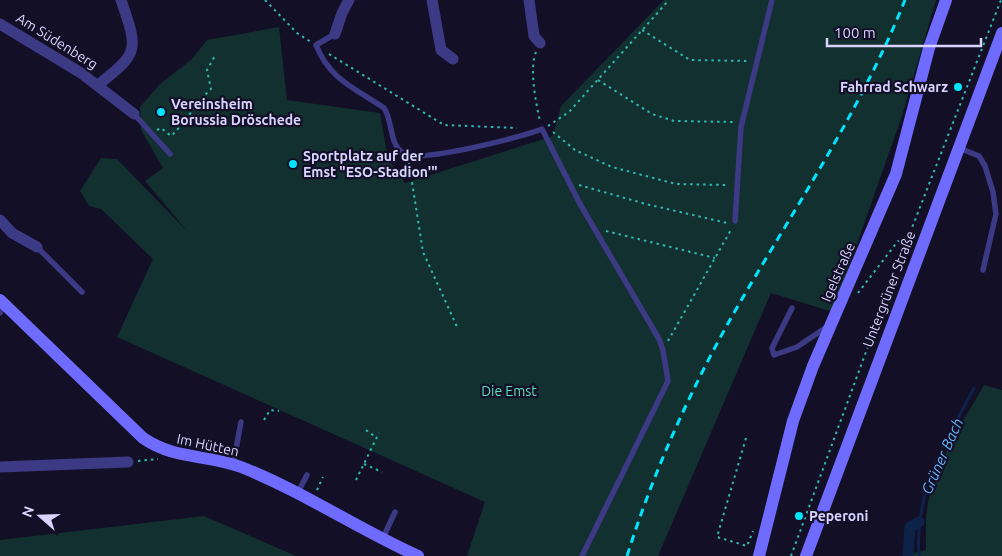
<svg xmlns="http://www.w3.org/2000/svg" width="1002" height="556" font-family="Ubuntu,sans-serif">
  <rect width="100%" height="100%" fill="#130f26"/>
  <!-- green -->
  <path fill="#12302f" d="M 664,0 L 936,0 L 902,116 L 833,312 L 771,293 L 658,556 L 467,556 L 485,502 L 117,337 L 153,259 L 101,209 L 89,206 L 80,191 L 101,158 L 117,159 L 188,232 L 145,181 L 163,168 L 141,130 L 140,107 L 160,84 L 192,59 L 207,40 L 279,27 L 287,100 L 380,113 L 388,159 L 405,183 L 553,136 L 561,106 Z
    M 984,385 L 1002,390 L 1002,556 L 903,556 L 926,550 C 926,534 925,519 928,503 C 936,461 963,422 984,385 Z
    M 204,516 L 296,556 L 0,556 L 0,540 Z"/>
  <g fill="none" stroke-linecap="round" stroke-linejoin="round">
    <!-- stream -->
    <path stroke="#0c2248" stroke-width="3" d="M 919,556 C 914,492 945,443 974,388"/>
    <!-- canal -->
    <path stroke="#0c2248" stroke-width="11" d="M 908,556 L 910,527 L 919,522"/>
    <!-- path -->
    <path stroke="#2fb8b0" stroke-width="2" stroke-dasharray="2.5 4" stroke-linecap="butt" d="M 265,0 L 297,33 L 311,42
      M 642,30 L 690,60 L 749,61
      M 536,52 C 529,68 536,104 540,121
      M 329,54 L 444,125 L 517,128
      M 598,80 L 652,114 L 674,121 L 734,122
      M 548,126 L 569,112 L 669,0
      M 157,130 L 161,128 L 171,136 C 186,122 195,104 211,89 L 207,70 L 216,54
      M 553,132 L 575,150 L 612,167 L 676,184 L 729,185
      M 409,163 L 423,252 L 458,329
      M 579,185 L 646,204 L 727,223
      M 606,231 L 715,258
      M 858,293 L 898,241 L 912,244
      M 668,341 L 732,228
      M 264,420 L 270,410 L 279,411
      M 366,430 L 377,438
      M 746,438 L 717,537 L 747,546 L 753,531
      M 138,461 L 158,459
      M 364,464 L 382,472
      M 356,480 L 379,433
      M 317,490 L 323,477
      M 791,556 L 906,243 L 1001,0"/>
    <!-- lane -->
    <path stroke="#3d3a85" stroke-width="5.5" d="M 335,34 L 316,45 C 330,80 355,88 384,108 C 393,121 389,144 403,153 C 418,164 522,137 542,129 L 580,204 L 659,339 L 663,350 L 668,381 L 582,556
      M 134,114 L 170,154
      M 959,148 L 979,156 L 985,166 L 993,192 L 996,214 L 983,270
      M 735,221 L 741,127 L 772,0
      M 37,247 L 82,292
      M 792,308 L 772,348 L 774,355 L 797,347 L 828,326
      M 0,313 L 4,304
      M 233,465 L 241,422
      M 297,494 L 307,475
      M 383,538 L 395,512"/>
    <!-- street -->
    <path stroke="#3d3a85" stroke-width="11" d="M 432,0 L 441,50 L 453,59
      M 529,0 L 534,36 L 540,43
      M 0,24 L 81,73 L 134,114
      M 335,34 L 342,13 L 349,0
      M 98,85 C 140,52 138,50 121,0
      M 0,220 L 12,233 L 37,247
      M 0,467 L 128,462"/>
    <!-- secondary -->
    <path stroke="#6f6bff" stroke-width="12" d="M 0,300 L 143,438 C 175,460 206,454 241,467 C 302,491 358,529 418,556
      M 759,556 L 793,421 L 813,366 L 896,174 L 929,48 L 946,0
      M 806,556 L 1002,33"/>
    <!-- rail -->
    <path stroke="#00e5ff" stroke-width="3" stroke-dasharray="8 6" stroke-linecap="butt" d="M 627,556 C 653,473 689,393 731,318 C 791,213 860,113 905,0"/>
  </g>
  <!-- markers -->
  <g fill="#00e5ff" stroke="#130f26" stroke-width="2">
    <circle cx="958" cy="87" r="5"/>
    <circle cx="161" cy="112" r="5"/>
    <circle cx="293" cy="164" r="5"/>
    <circle cx="799" cy="516" r="5"/>
  </g>
  <g text-anchor="middle" dominant-baseline="central" stroke-width="4.5" stroke-linejoin="round" paint-order="stroke">
    <!-- street labels -->
    <g font-size="14" fill="#d9d4ff" stroke="#130f26">
      <text transform="translate(57 41) rotate(32)">Am Südenberg</text>
      <text transform="translate(838 272) rotate(-66)">Igelstraße</text>
      <text transform="translate(889 289) rotate(-69)">Untergrüner Straße</text>
      <text transform="translate(208 445) rotate(12)">Im Hütten</text>
    </g>
    <!-- poi labels -->
    <g font-size="14" font-weight="bold" fill="#d9d4ff" stroke="#130f26" text-anchor="start">
      <text x="948" y="87" text-anchor="end">Fahrrad Schwarz</text>
      <text x="171" y="104">Vereinsheim<tspan x="171" dy="16">Borussia Dröschede</tspan></text>
      <text x="303" y="156">Sportplatz auf der<tspan x="303" dy="16">Emst "ESO-Stadion'"</tspan></text>
      <text x="809" y="516">Peperoni</text>
    </g>
    <!-- park labels -->
    <g font-size="14" fill="#5fe0c0" stroke="#130f26">
      <text x="509" y="391">Die Emst</text>
    </g>
    <!-- water labels -->
    <g font-size="15" font-style="italic" fill="#62b6ff" stroke="#130f26">
      <text transform="translate(942 456) rotate(-66)">Grüner Bach</text>
    </g>
  </g>
  <!-- north arrow -->
  <g transform="translate(40 516) rotate(290)" stroke="#130f26" stroke-width="4" paint-order="stroke">
  <path d="M0-4L9 19L0 12L-9 19Z" fill="#d9d4ff"/>
  <text y="-8" font-size="14" font-weight="bold" text-anchor="middle" fill="#d9d4ff">N</text>
  </g>
  <!-- scale -->
  <path d="M827 38v8h154v-8" fill="none" stroke="#d9d4ff" stroke-width="2.5"/>
  <text x="834" y="38" font-size="15" fill="#d9d4ff" stroke="#130f26" stroke-width="4" paint-order="stroke">100 m</text>
</svg>
